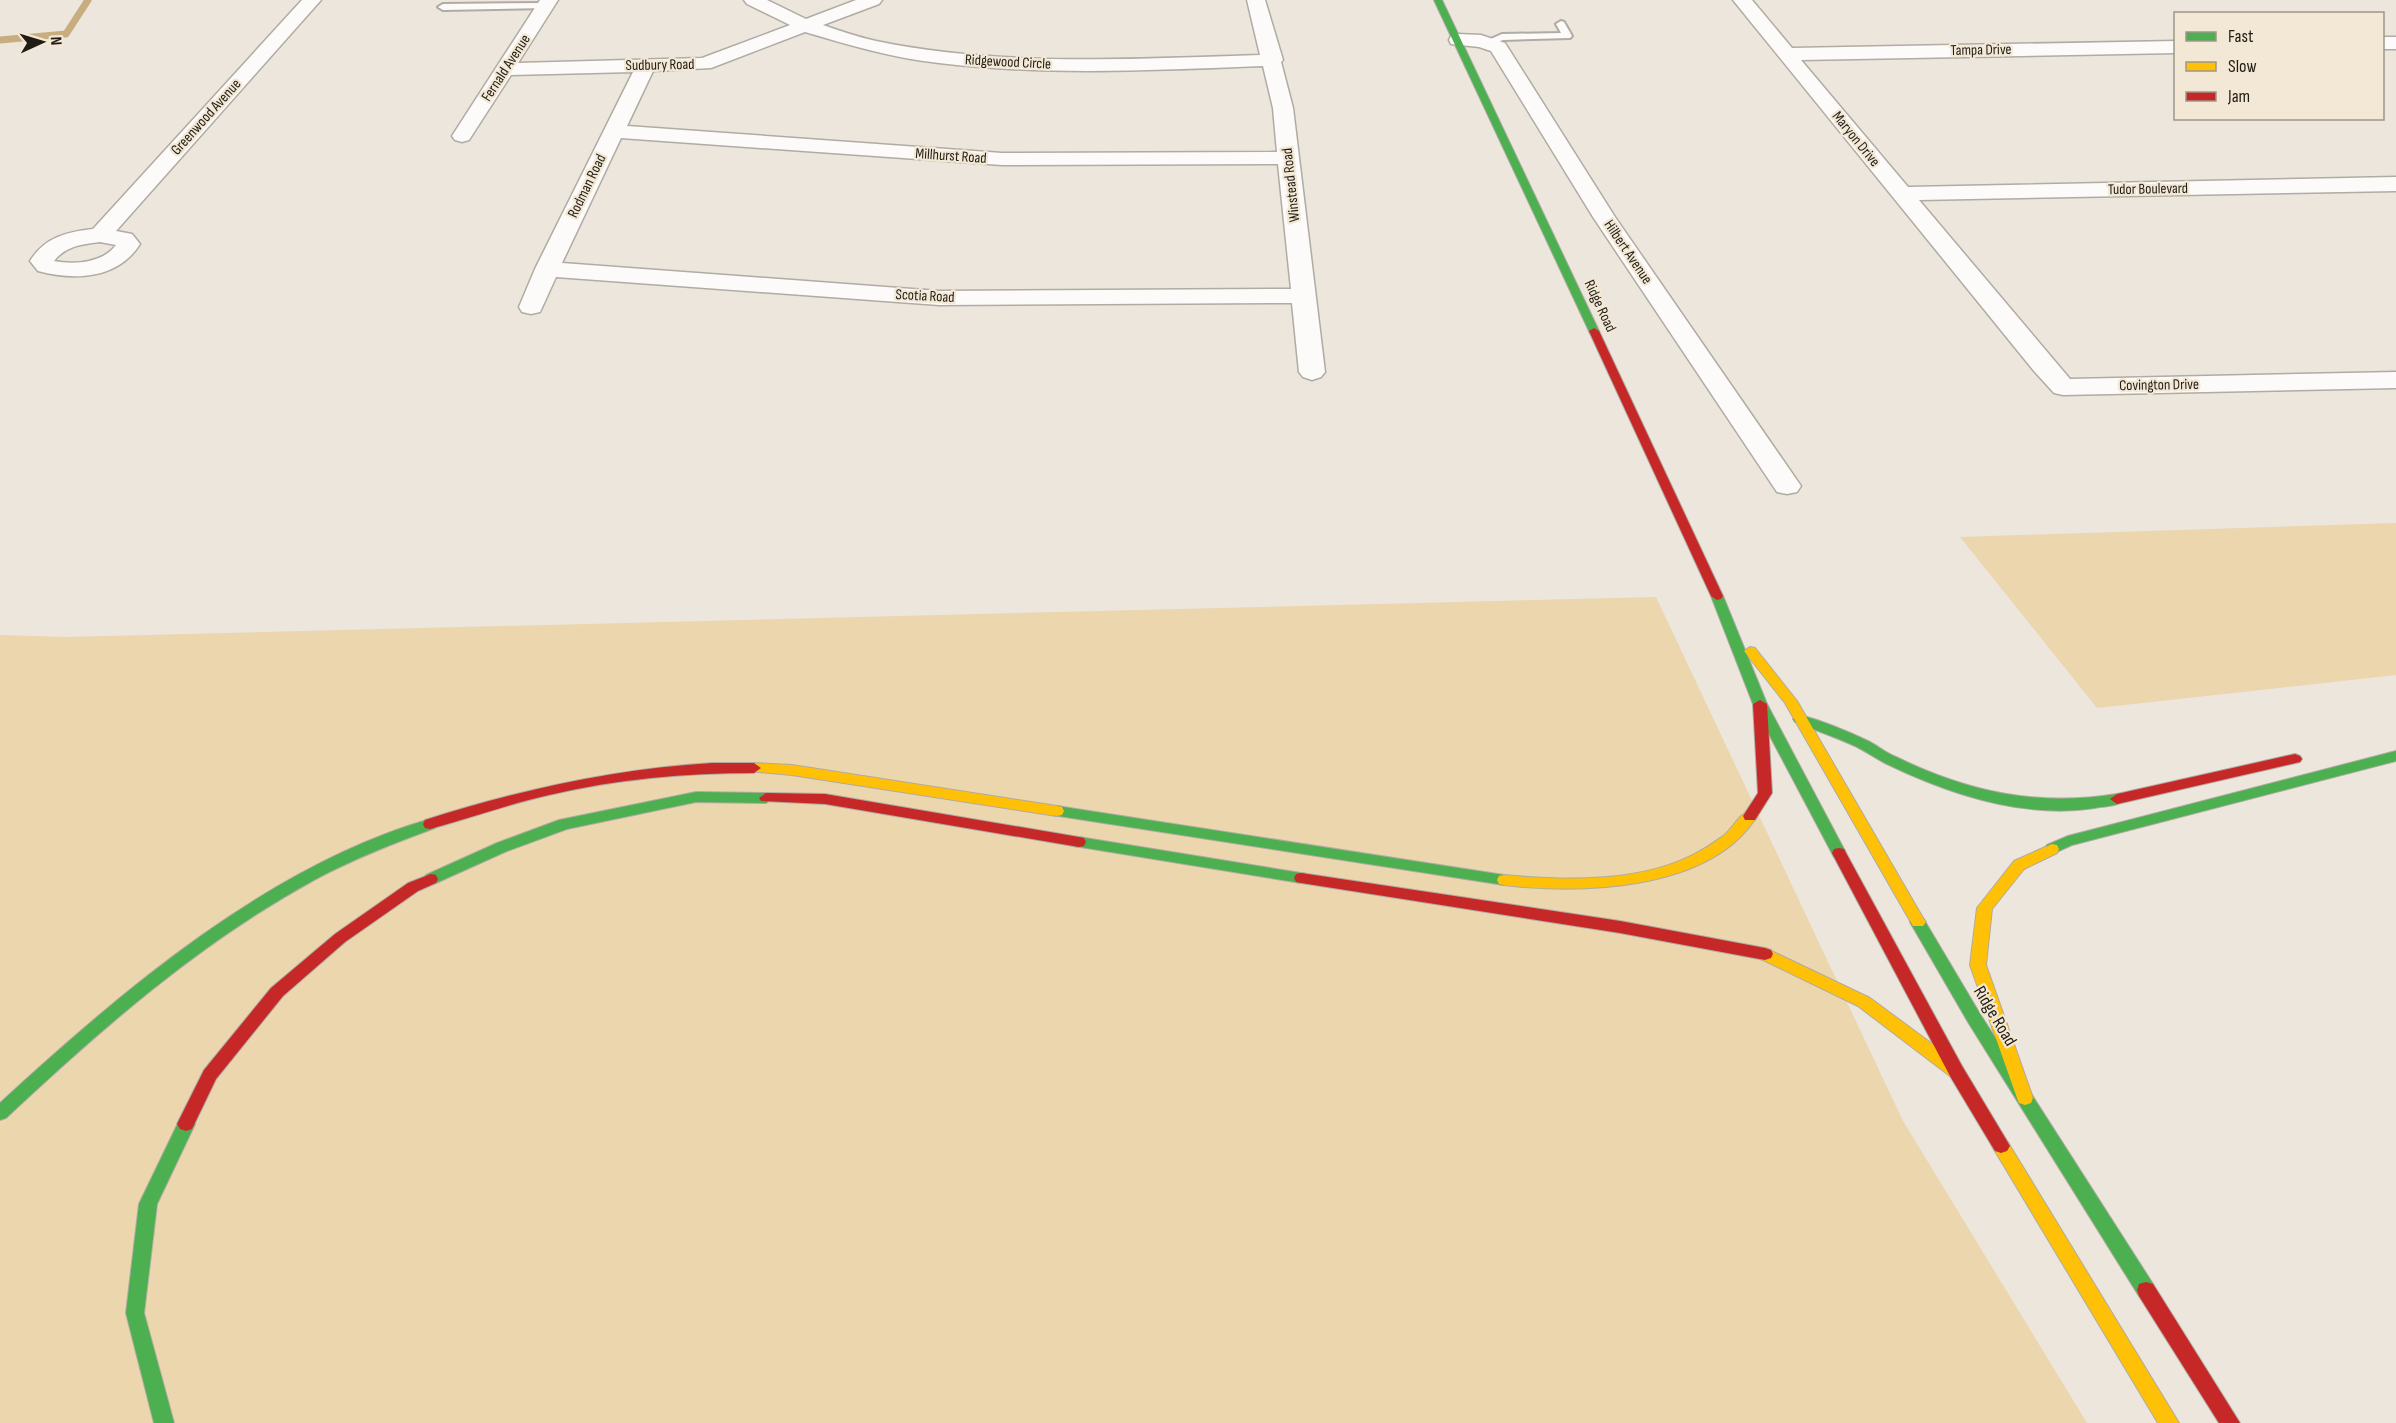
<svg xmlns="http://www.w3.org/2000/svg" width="2396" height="1423" font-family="'Sofia Sans Condensed',sans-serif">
  <rect width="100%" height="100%" fill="#ece6dc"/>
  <!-- green -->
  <path fill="#ebd6ae" d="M 2396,523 L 2396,675 L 2097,708 L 1960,537 Z
    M 1656,597 L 1903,1121 L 2087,1423 L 0,1423 L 0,635 L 66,637 Z"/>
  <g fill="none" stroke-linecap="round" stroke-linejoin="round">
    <!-- stream -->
    <path stroke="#c8ae7e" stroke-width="7" d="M 0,40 L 66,34 L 88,0"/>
    <!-- lane casing -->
    <g stroke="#b0aba3" stroke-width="4">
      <path id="lane" d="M 545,3 L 548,4 L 548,8 L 443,10 L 438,7 L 443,4 Z
        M 1561,21 L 1564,22 L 1572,36 L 1570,38 L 1503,40 L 1487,46 L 1482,43 L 1502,34 L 1561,33 L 1556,24 Z"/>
    </g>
    <!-- street casing -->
    <g stroke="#b0aba3" stroke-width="3">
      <path id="street" d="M 302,0 L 321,0 L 116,231 L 132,234 L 140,244 C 118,279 75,281 38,271 L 30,261 C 45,237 67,232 93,229 ZM 100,242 L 116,245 C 103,263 74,265 54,261 C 65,246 83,244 100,242 Z
        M 540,0 L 558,0 L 518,63 L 702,58 L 790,25 L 747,4 L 744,0 L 767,0 L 806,19 L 856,0 L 882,0 L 879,4 L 823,25 C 840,31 858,37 876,41 C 1002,67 1132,59 1260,55 L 1247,0 L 1265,0 L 1283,60 L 1281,62 L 1293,108 L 1325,372 L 1321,377 L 1312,380 L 1303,377 L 1299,372 L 1292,303 L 939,305 L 556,277 L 540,312 L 531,314 L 522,312 L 519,307 L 535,269 L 633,72 L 511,75 L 469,140 L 462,142 L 455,140 L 452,136 ZM 805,32 C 849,45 893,58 939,63 C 1046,76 1155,70 1263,66 L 1273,108 L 1277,152 L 1002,153 L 627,126 L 653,71 L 711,68 ZM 621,138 L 1002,165 L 1278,164 L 1291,289 L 939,291 L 562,263 Z
        M 1733,0 L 1752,0 L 1792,48 L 2176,41 L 2176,53 L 1801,60 L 1908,187 L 2396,177 L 2396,191 L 1919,200 L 2070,379 L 2396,372 L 2396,388 L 2063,395 L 2054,393 L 2034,371 Z
        M 1458,34 L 1481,35 L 1505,43 L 1615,217 L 1801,486 L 1797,492 L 1787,494 L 1777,492 L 1593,217 L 1491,51 L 1479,47 L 1451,44 L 1449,40 L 1451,36 Z
        M 2382,37 L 2396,37 L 2396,49 L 2382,49 Z"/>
    </g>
    <!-- fast casing -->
    <g stroke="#b0aba3" stroke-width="2">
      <path id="fast" d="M 1434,0 L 1442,0 L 1599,331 L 1598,333 L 1590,333 L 1589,331 Z
        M 1717,592 L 1723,596 L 1767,704 L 1846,853 L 1844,857 L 1834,857 L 1753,704 L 1711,596 Z
        M 1800,715 C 1823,721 1847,731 1868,741 C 1878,746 1886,753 1896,757 C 1968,792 2037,807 2117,794 L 2124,799 C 2119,807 2104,806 2095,808 C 2024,819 1949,794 1887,764 C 1876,759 1866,751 1855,746 C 1835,737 1815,730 1795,722 L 1793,719 Z
        M 2396,751 L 2396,761 L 2072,845 L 2052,854 L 2047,853 L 2045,849 L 2047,845 L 2068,836 Z
        M 696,792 L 766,793 L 773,798 L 766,803 L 696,802 L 567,829 L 507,851 L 436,883 L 426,883 L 424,879 L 426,875 L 497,843 L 559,820 Z
        M 1057,806 L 1504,875 L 1509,876 L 1511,880 L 1509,884 L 1504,885 L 1052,815 L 1050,811 L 1052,807 Z
        M 430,819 L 435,820 L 437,824 L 435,828 C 394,843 353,859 314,880 C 199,943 101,1029 6,1118 L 0,1120 L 0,1103 C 122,991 268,866 430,819 Z
        M 1079,837 L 1301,873 L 1306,874 L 1308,878 L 1306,882 L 1301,883 L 1074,846 L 1072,842 L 1074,838 Z
        M 1918,916 L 1923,918 L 1980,1014 L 2153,1284 L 2155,1290 L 2153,1296 L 2146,1298 L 2139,1296 L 1968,1022 L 1910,922 L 1913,918 Z
        M 186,1117 L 192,1119 L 195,1124 L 157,1204 L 144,1313 L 174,1423 L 154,1423 L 126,1313 L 139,1204 L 180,1119 Z"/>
    </g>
    <!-- slow casing -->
    <g stroke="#b0aba3" stroke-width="2">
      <path id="slow" d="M 1750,647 L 1755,648 L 1797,701 L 1923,918 L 1926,922 L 1923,926 L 1913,926 L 1785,703 L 1744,651 Z
        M 754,763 L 792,765 L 1057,806 L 1062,807 L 1064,811 L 1062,815 L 1057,816 L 792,775 L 749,771 L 747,768 Z
        M 1750,811 L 1755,812 L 1757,816 C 1711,891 1582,894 1504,885 L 1499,884 L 1497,880 L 1499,876 L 1504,875 C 1565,881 1645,883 1700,851 C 1708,847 1716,841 1723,836 C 1733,829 1738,814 1750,811 Z
        M 2052,844 L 2057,845 L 2059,849 L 2057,853 L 2024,869 L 1992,909 L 1986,965 L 2033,1098 L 2031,1103 L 2025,1105 L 2019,1103 L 2017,1098 L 1970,965 L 1977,908 L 2014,861 Z
        M 1765,948 L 1870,998 L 1962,1066 L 1964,1071 L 1962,1076 L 1956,1078 L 1950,1076 L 1858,1006 L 1759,958 L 1757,954 L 1759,950 Z
        M 2001,1139 L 2007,1141 L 2179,1423 L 2158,1423 L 1995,1151 L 1992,1146 L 1995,1141 Z"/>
    </g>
    <!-- jam casing -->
    <g stroke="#b0aba3" stroke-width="2">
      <path id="jam" d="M 1594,328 L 1599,331 L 1723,596 L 1721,599 L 1717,600 L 1711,596 L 1589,331 Z
        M 1760,700 L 1767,704 L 1772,793 L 1755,820 L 1745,820 L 1743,816 L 1758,793 L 1753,704 Z
        M 2295,754 L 2300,756 L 2302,759 L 2300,762 L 2117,804 L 2110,799 L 2117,794 Z
        M 712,763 L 754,763 L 761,768 L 754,773 C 685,773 617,779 549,795 C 509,804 470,818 430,829 L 425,828 L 423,824 L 425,820 C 519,790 613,769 712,763 Z
        M 766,793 L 825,794 L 1079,837 L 1084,838 L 1086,842 L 1084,846 L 1079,847 L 825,804 L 761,801 L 759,798 Z
        M 1839,848 L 1844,849 L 1846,853 L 1962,1066 L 2010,1146 L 2007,1151 L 2001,1153 L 1995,1151 L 1950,1076 L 1832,853 L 1834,849 Z
        M 1301,873 L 1620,921 L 1765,948 L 1771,950 L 1773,954 L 1771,958 L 1765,960 L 1620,933 L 1301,883 L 1296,882 L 1294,878 L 1296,874 Z
        M 431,874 L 436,875 L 438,879 L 436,883 L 418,891 L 345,942 L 283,996 L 216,1079 L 192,1129 L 186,1131 L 180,1129 L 177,1124 L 204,1070 L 271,988 L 335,934 L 408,883 Z
        M 2146,1282 L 2153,1284 L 2240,1423 L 2219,1423 L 2139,1296 L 2137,1290 L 2139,1284 Z"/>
    </g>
    <!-- lane -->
    <use href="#lane" fill="#fcfbfa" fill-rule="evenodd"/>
    <!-- street -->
    <use href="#street" fill="#fcfbfa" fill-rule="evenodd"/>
    <!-- fast -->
    <use href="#fast" fill="#4caf50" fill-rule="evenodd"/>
    <!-- slow -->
    <use href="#slow" fill="#ffc107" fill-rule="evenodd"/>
    <!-- jam -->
    <use href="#jam" fill="#c62828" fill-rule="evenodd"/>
  </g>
  <g text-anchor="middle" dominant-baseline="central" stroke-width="4.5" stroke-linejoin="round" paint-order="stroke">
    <!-- far-street labels -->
    <g font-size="15" fill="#201c15" stroke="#f3e8d5">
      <text transform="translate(1981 50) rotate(-1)">Tampa Drive</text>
      <text transform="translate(1008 62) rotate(3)">Ridgewood Circle</text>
      <text transform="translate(660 65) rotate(-1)">Sudbury Road</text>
      <text transform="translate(506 68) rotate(-57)">Fernald Avenue</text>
      <text transform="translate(206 117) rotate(-48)">Greenwood Avenue</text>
      <text transform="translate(1856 139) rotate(51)">Maryon Drive</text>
      <text transform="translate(951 156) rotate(4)">Millhurst Road</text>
      <text transform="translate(1291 185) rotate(-96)">Winstead Road</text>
      <text transform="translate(587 186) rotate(-64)">Rodman Road</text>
      <text transform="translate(2148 189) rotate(-1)">Tudor Boulevard</text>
      <text transform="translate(1628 252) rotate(56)">Hilbert Avenue</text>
      <text transform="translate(925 296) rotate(3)">Scotia Road</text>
      <text transform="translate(1600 306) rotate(65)">Ridge Road</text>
      <text transform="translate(2159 385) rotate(-1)">Covington Drive</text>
    </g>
    <!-- street labels -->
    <g font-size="18" fill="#201c15" stroke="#f3e8d5">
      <text transform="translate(1995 1016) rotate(59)">Ridge Road</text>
    </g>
  </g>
  <!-- legend -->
  <rect x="2174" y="12" width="210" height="108" fill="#f3e8d5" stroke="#9f9688" stroke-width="1.5"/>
  <rect x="2186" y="32" width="30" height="9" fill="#4caf50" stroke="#9f9688" stroke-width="1.5"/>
  <text x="2228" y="42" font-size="18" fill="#201c15">Fast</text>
  <rect x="2186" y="62" width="30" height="9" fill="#ffc107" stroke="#9f9688" stroke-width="1.5"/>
  <text x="2228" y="72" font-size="18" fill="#201c15">Slow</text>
  <rect x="2186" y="92" width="30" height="9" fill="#c62828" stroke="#9f9688" stroke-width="1.5"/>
  <text x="2228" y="102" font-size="18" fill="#201c15">Jam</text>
  <!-- north arrow -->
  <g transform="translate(42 42) rotate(86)" stroke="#f3e8d5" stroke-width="4.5" paint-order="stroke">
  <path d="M0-4.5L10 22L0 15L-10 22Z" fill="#201c15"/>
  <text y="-9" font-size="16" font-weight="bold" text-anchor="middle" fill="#201c15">N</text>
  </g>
</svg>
